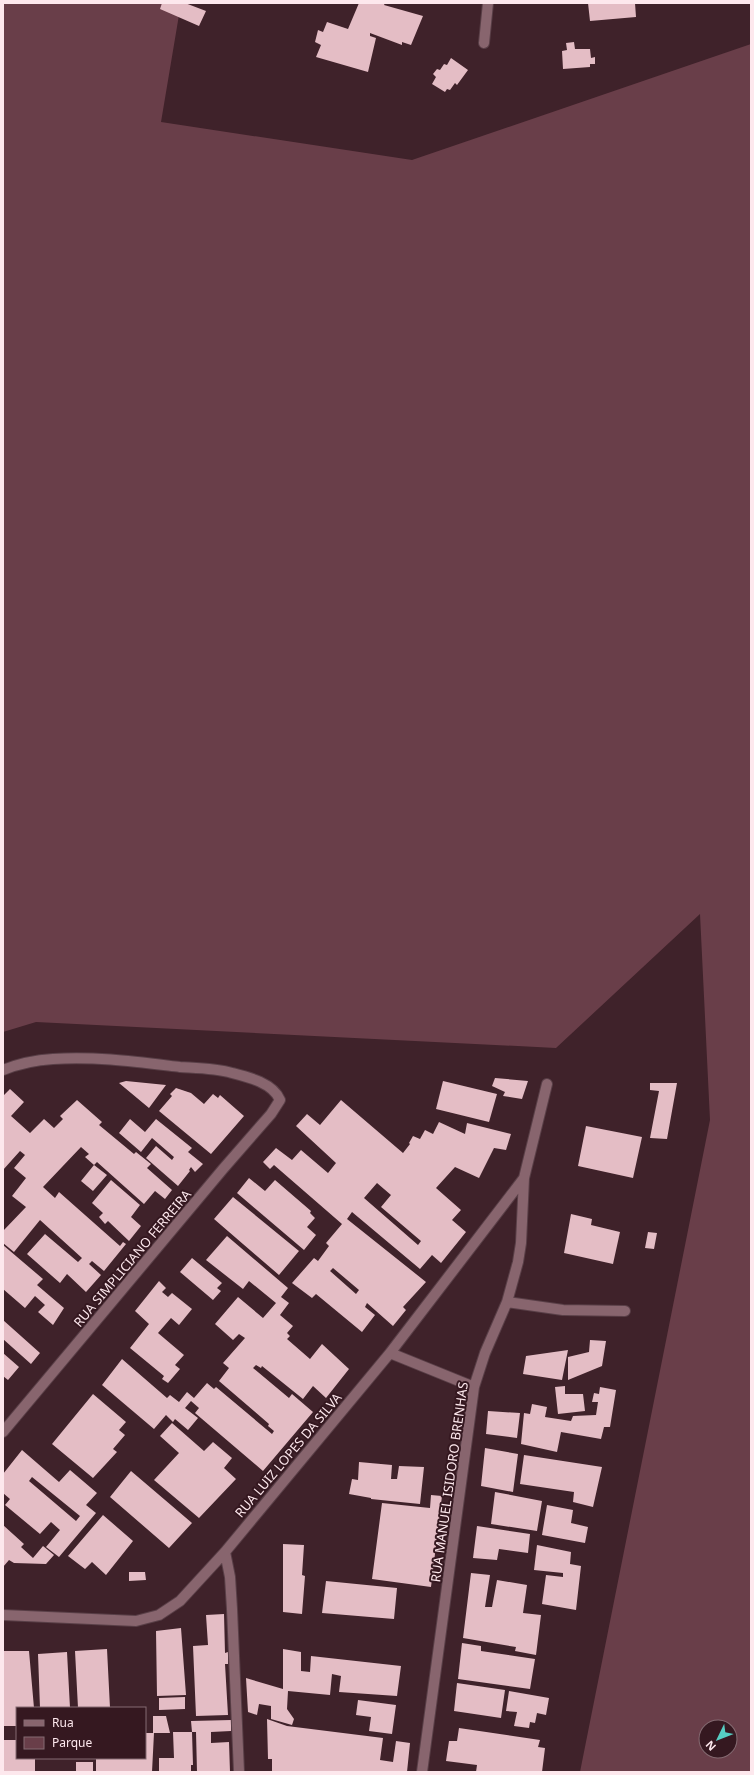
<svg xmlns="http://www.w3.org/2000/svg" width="754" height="1775" font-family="'Noto Sans',sans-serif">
  <rect width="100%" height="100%" fill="#3f222a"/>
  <!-- green -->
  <path fill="#693e49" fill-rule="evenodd" d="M 3,3 L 181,3 L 161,122 L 412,160 L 751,44 L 751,1772 L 580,1772 L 710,1120 L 700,914 L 556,1048 L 36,1022 L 3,1032 ZM 706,1727 L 730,1727 L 730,1751 L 706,1751 Z"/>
  <!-- building -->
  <path fill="#e4bdc5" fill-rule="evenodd" d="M 162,3 L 185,3 L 206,11 L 199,26 L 160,9 Z
    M 359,3 L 385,3 L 384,5 L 423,16 L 411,45 L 402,42 L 402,45 L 370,33 L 370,36 L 376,38 L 368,72 L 316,57 L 321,45 L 315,42 L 318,30 L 323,32 L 327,22 L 348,29 Z
    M 588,3 L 635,3 L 636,17 L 590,21 Z
    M 574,42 L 575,49 L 590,49 L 591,58 L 595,57 L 595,64 L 590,64 L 590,67 L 563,69 L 562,51 L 567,50 L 566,43 Z
    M 451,58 L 468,70 L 457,85 L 455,83 L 450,90 L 447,89 L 445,92 L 432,84 L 436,77 L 433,74 L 437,69 L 440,70 L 444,64 L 447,65 Z
    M 495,1078 L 528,1081 L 522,1099 L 503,1096 L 505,1092 L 492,1086 Z
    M 126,1081 L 166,1085 L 149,1108 L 119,1083 Z
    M 443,1081 L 497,1094 L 489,1122 L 436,1109 Z
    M 650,1083 L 677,1083 L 667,1139 L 650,1138 L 659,1091 L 650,1090 Z
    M 176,1088 L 191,1093 L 204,1104 L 213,1094 L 218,1098 L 220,1095 L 244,1116 L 211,1154 L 159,1111 L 172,1096 L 170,1094 Z
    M 10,1089 L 24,1102 L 11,1116 L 30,1133 L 44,1119 L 54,1128 L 63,1119 L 60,1116 L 77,1100 L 102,1122 L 99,1125 L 134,1154 L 136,1152 L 151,1164 L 147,1168 L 172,1190 L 165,1199 L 155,1191 L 144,1204 L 97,1162 L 94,1165 L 85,1157 L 89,1154 L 81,1147 L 43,1187 L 55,1198 L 59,1192 L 120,1246 L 123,1242 L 126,1244 L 104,1271 L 92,1261 L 89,1264 L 101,1275 L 86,1292 L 67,1274 L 60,1283 L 27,1254 L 45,1234 L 78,1262 L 82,1258 L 40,1220 L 14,1252 L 3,1243 L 3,1231 L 26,1207 L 12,1196 L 26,1178 L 14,1168 L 25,1155 L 20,1151 L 3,1170 L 3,1096 Z
    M 341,1100 L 403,1153 L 410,1144 L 409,1143 L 413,1136 L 420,1139 L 425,1130 L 433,1134 L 439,1122 L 465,1134 L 467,1123 L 511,1134 L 506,1150 L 494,1148 L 479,1178 L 455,1167 L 436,1188 L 461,1210 L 452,1220 L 466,1232 L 441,1263 L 432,1255 L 420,1269 L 352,1212 L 347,1219 L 426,1282 L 403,1307 L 406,1310 L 393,1326 L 367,1303 L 365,1307 L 375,1315 L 362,1332 L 316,1294 L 312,1298 L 292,1283 L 314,1258 L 318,1261 L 329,1246 L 326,1243 L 342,1224 L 274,1165 L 270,1169 L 263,1162 L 276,1148 L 292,1160 L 301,1150 L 328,1173 L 336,1163 L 296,1126 L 307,1114 L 320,1125 ZM 377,1183 L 391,1195 L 381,1207 L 421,1241 L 418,1245 L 364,1198 ZM 333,1268 L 359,1290 L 356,1294 L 330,1271 Z
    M 130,1119 L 145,1132 L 156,1119 L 192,1148 L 188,1152 L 203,1164 L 195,1172 L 191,1167 L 189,1170 L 190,1171 L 178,1186 L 146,1158 L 156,1146 L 172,1160 L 174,1157 L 152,1138 L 141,1152 L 119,1133 Z
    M 586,1126 L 642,1137 L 633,1178 L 578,1166 Z
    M 94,1165 L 107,1175 L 93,1191 L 81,1181 Z
    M 249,1178 L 265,1191 L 275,1180 L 311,1211 L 310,1213 L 315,1218 L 307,1227 L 316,1235 L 304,1250 L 237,1193 Z
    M 111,1180 L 140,1205 L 131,1217 L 141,1226 L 129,1241 L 108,1221 L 105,1224 L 99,1217 L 103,1213 L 92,1203 Z
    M 233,1197 L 299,1251 L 279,1275 L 214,1219 Z
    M 571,1214 L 592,1219 L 591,1225 L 620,1232 L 613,1264 L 564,1253 Z
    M 648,1232 L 657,1233 L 654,1249 L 645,1248 Z
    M 227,1236 L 288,1288 L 281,1297 L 289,1303 L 280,1315 L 293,1326 L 287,1333 L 290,1336 L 287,1339 L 310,1359 L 322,1344 L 349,1369 L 326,1398 L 313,1386 L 303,1399 L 262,1366 L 261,1368 L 256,1365 L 253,1368 L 289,1398 L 292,1394 L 313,1412 L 263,1471 L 195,1413 L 199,1408 L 191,1401 L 185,1408 L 198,1418 L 188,1430 L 175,1419 L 173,1422 L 166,1415 L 154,1429 L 102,1385 L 122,1359 L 167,1398 L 170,1395 L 179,1402 L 187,1392 L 194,1398 L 207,1383 L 214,1389 L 216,1387 L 272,1434 L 274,1431 L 268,1426 L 269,1424 L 219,1381 L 229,1368 L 223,1363 L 245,1338 L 239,1334 L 233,1340 L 215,1324 L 238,1297 L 263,1318 L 276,1303 L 249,1281 L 243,1289 L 206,1260 Z
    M 3,1245 L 43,1279 L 37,1285 L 64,1308 L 53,1325 L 38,1312 L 45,1305 L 35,1296 L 25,1308 L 3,1289 Z
    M 192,1258 L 222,1283 L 217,1288 L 221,1291 L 213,1300 L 180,1272 Z
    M 159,1281 L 166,1288 L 162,1292 L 168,1297 L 172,1293 L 192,1309 L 179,1325 L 171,1318 L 158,1333 L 184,1355 L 175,1365 L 180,1369 L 168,1383 L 162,1379 L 164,1376 L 130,1348 L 149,1324 L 135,1311 Z
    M 3,1320 L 40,1353 L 31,1364 L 3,1339 Z
    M 590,1340 L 606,1341 L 602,1366 L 568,1380 L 568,1357 L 589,1352 Z
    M 568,1350 L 562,1380 L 523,1374 L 526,1356 Z
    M 3,1353 L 19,1367 L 8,1380 L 3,1376 Z
    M 565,1386 L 565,1394 L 583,1394 L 585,1411 L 558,1414 L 555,1387 Z
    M 600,1387 L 616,1390 L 610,1427 L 604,1427 L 601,1439 L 561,1432 L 557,1452 L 521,1444 L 524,1413 L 530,1414 L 532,1404 L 547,1407 L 545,1417 L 571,1421 L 573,1416 L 596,1415 L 598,1402 L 592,1402 L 594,1393 L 599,1394 Z
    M 93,1394 L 126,1422 L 119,1430 L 125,1435 L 113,1449 L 117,1452 L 93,1478 L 52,1444 Z
    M 488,1411 L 520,1413 L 517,1438 L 486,1434 Z
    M 172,1423 L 204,1451 L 213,1442 L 232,1458 L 224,1468 L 236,1479 L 199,1518 L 154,1480 L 179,1453 L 160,1436 Z
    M 485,1448 L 518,1454 L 513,1492 L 481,1486 Z
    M 22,1450 L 59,1482 L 70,1470 L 97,1493 L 86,1505 L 96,1513 L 59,1557 L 46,1547 L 60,1530 L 51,1522 L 40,1534 L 5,1505 L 10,1499 L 3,1493 L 3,1474 ZM 32,1477 L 80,1516 L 76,1521 L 29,1481 Z
    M 524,1455 L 602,1467 L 593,1507 L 573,1502 L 574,1492 L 520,1484 Z
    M 359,1462 L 392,1465 L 391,1479 L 397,1479 L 399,1466 L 424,1467 L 420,1504 L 371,1499 L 371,1498 L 349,1494 L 352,1479 L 358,1480 Z
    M 131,1471 L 192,1523 L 169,1548 L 110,1497 Z
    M 495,1492 L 542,1501 L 537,1531 L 491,1524 Z
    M 431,1495 L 442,1496 L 431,1587 L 372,1579 L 382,1503 L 430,1508 Z
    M 547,1505 L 573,1510 L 571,1523 L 588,1527 L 585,1543 L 542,1535 Z
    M 103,1515 L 133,1541 L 106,1575 L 92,1562 L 85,1569 L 68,1556 Z
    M 3,1525 L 24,1544 L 21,1547 L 33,1558 L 43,1546 L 54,1555 L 46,1564 L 14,1563 L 9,1560 L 3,1567 Z
    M 477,1526 L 530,1534 L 528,1553 L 499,1549 L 497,1560 L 473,1558 Z
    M 283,1544 L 304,1545 L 302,1575 L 305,1576 L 302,1614 L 283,1612 Z
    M 537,1545 L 571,1552 L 570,1564 L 581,1566 L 576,1610 L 542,1604 L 546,1575 L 563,1577 L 563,1573 L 534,1570 Z
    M 129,1572 L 145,1572 L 146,1580 L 129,1581 Z
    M 471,1573 L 490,1575 L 485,1607 L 492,1607 L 497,1580 L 527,1585 L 523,1613 L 541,1615 L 536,1655 L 515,1651 L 516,1647 L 463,1638 Z
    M 326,1581 L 397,1588 L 394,1619 L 322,1613 Z
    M 224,1614 L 225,1653 L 228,1652 L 228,1664 L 225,1664 L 228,1715 L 196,1716 L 193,1646 L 208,1645 L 206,1615 Z
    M 181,1628 L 186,1695 L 157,1696 L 156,1631 Z
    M 462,1643 L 481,1646 L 481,1651 L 535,1659 L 530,1689 L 458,1679 Z
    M 107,1649 L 110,1708 L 78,1708 L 75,1651 Z
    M 283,1649 L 301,1652 L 301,1671 L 310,1672 L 311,1656 L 401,1666 L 397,1696 L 339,1692 L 341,1676 L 332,1674 L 330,1695 L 288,1691 L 287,1709 L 294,1719 L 292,1725 L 271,1719 L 271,1706 L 259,1704 L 257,1715 L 248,1712 L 246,1678 L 283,1689 Z
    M 3,1651 L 29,1651 L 34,1708 L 17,1708 L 16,1726 L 3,1726 Z
    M 67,1652 L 70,1708 L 40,1708 L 38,1654 Z
    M 457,1683 L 505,1690 L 501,1718 L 454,1711 Z
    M 509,1691 L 549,1698 L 546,1715 L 537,1713 L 535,1723 L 530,1722 L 529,1728 L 514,1726 L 517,1712 L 506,1711 Z
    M 185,1697 L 185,1709 L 159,1710 L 159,1698 Z
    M 358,1700 L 396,1705 L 392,1734 L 369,1731 L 371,1717 L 356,1715 Z
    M 153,1716 L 166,1716 L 170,1733 L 154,1733 L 152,1772 L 96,1772 L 96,1758 L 145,1758 L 145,1733 L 153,1733 Z
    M 267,1719 L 287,1726 L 383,1738 L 380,1760 L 393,1762 L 396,1741 L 410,1743 L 407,1772 L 272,1772 L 272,1759 L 268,1759 Z
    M 231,1720 L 231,1731 L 211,1732 L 211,1743 L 229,1742 L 230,1772 L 197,1772 L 196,1732 L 192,1732 L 191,1721 Z
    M 459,1728 L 540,1740 L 538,1747 L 545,1748 L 542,1772 L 476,1772 L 477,1765 L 446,1761 L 449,1741 L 457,1741 Z
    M 173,1732 L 192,1732 L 193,1765 L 191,1765 L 191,1772 L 159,1772 L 159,1758 L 174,1758 Z
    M 3,1740 L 17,1740 L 17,1758 L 35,1758 L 35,1772 L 3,1772 Z
    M 76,1762 L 93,1762 L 93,1772 L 76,1772 Z"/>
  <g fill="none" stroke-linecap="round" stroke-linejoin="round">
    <!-- street casing -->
    <g stroke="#593f47" stroke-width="12">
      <path id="street" d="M 484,43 L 488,3
        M 3,1070 C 18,1064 36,1060 53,1059 C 95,1056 138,1062 180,1067 C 197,1068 216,1068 232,1073 C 248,1077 273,1083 280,1100 L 271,1114 L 223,1169 L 3,1432
        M 507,1302 L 563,1310 L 625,1311
        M 390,1353 L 474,1387
        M 225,1552 L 230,1577 L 232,1609 L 239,1772
        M 3,1615 L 136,1621 L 159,1615 L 180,1601 L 225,1552 L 390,1353 L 524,1178
        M 422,1772 L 474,1387 L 485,1353 L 507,1302 L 518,1262 L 521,1243 L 524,1178 L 547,1084"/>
    </g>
    <!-- street -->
    <use href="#street" stroke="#88656e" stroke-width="10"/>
  </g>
  <g text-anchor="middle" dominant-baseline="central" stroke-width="4" stroke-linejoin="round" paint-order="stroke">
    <!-- street labels -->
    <g font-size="13" fill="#fde8ed" stroke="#351820">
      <text transform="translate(132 1258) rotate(-50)">RUA SIMPLICIANO FERREIRA</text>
      <text transform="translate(288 1455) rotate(-50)">RUA LUIZ LOPES DA SILVA</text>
      <text transform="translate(449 1482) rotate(-82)">RUA MANUEL ISIDORO BRENHAS</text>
    </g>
  </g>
  <!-- border -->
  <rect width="754" height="1775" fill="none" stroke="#fde8ed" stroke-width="8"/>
  <!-- legend -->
  <rect x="16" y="1707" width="130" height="52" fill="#351820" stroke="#856b72"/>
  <rect x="24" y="1720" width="20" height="6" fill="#88656e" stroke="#856b72"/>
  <text x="52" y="1727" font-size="12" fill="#fde8ed">Rua</text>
  <rect x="24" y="1737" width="20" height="12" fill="#693e49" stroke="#856b72"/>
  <text x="52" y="1747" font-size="12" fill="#fde8ed">Parque</text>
  <!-- north arrow -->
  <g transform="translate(718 1739) rotate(227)"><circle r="19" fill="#351820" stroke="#856b72"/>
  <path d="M0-3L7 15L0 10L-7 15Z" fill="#56cec3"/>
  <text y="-6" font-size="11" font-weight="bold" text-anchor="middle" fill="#fde8ed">N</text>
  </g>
</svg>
